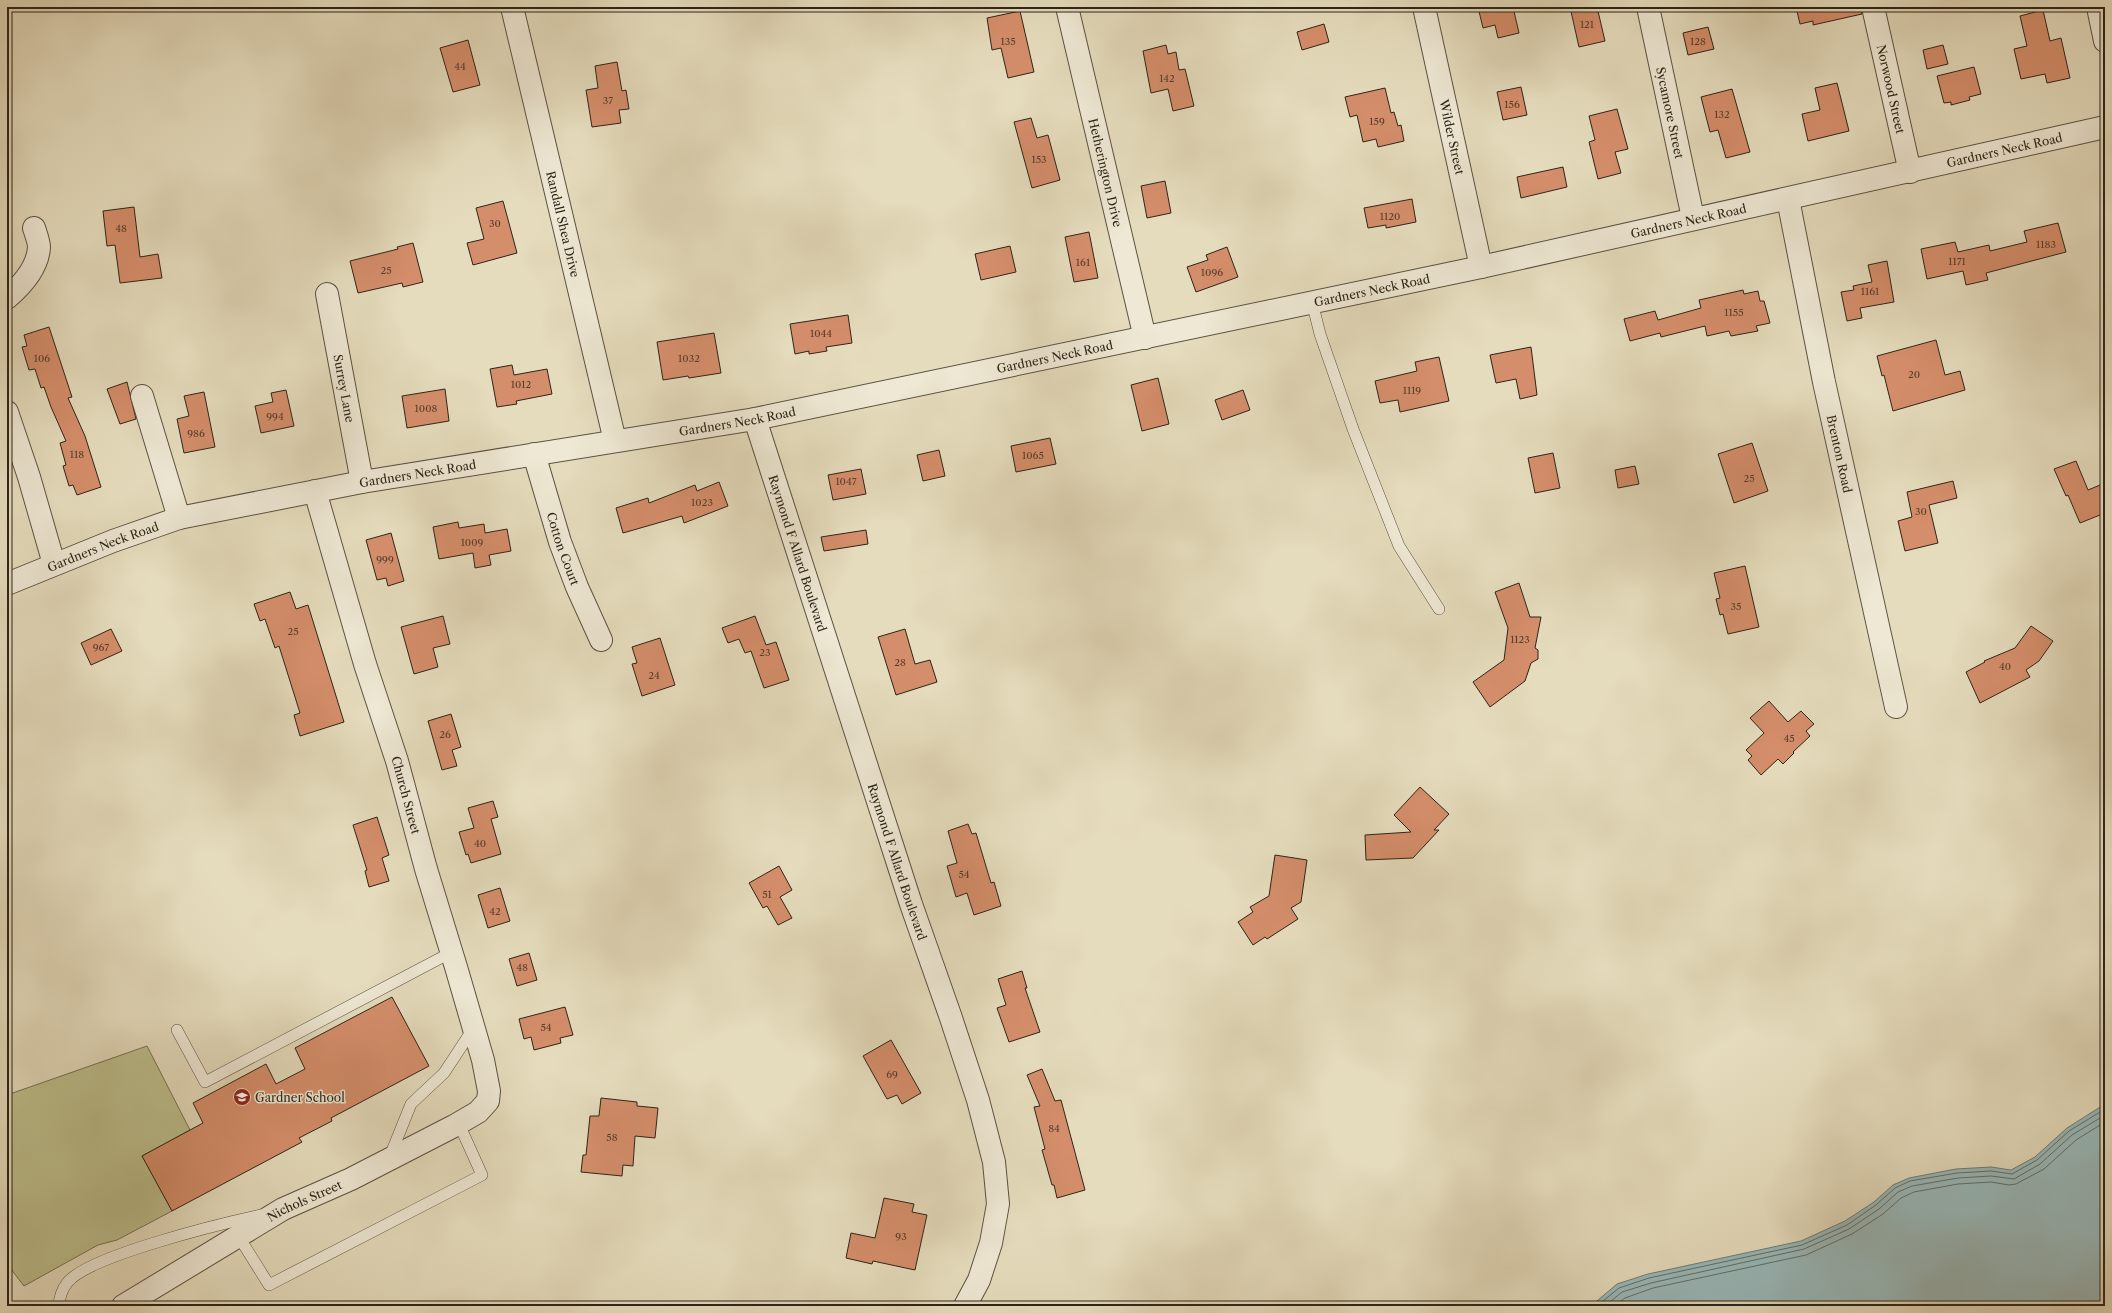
<svg xmlns="http://www.w3.org/2000/svg" width="2112" height="1313" font-family="'Libre Caslon Text',serif">
  <rect width="100%" height="100%" fill="#e5dcbd"/>
  <filter id="stains"><feTurbulence type="fractalNoise" baseFrequency=".005" numOctaves="4"/><feColorMatrix values="0 0 0 0 .2 0 0 0 0 .09 0 0 0 0 .02 0 0 0 .5 -.17"/></filter>
  <radialGradient id="worn" r=".72"><stop offset=".6" stop-color="#630" stop-opacity="0"/><stop offset="1" stop-color="#630" stop-opacity=".3"/></radialGradient>
  <!-- green -->
  <path fill="#bcbe8c" stroke="#747152" d="M 147,1046 L 190,1130 L 142,1156 L 172,1211 L 117,1240 L 98,1245 L 24,1286 L 7,1264 L 7,1095 Z"/>
  <!-- water -->
  <path fill="#99b9ba" stroke="#6e7d79" d="M 2105,1104 L 2105,1306 L 1591,1306 L 1617,1284 L 1648,1274 L 1801,1241 L 1845,1221 L 1874,1202 L 1893,1185 L 1909,1178 L 1956,1169 L 1991,1167 L 2011,1170 L 2035,1157 L 2067,1128 Z"/>
  <g fill="none" stroke-linecap="round" stroke-linejoin="round">
    <!-- shore -->
    <path stroke="#636e69" stroke-width="1" d="M 1597,1306 L 1619,1288 L 1649,1278 L 1802,1245 L 1847,1225 L 1876,1205 L 1895,1188 L 1910,1181 L 1957,1173 L 1991,1171 L 2012,1174 L 2037,1160 L 2069,1131 L 2105,1109
      M 1605,1306 L 1622,1292 L 1651,1283 L 1804,1249 L 1849,1229 L 1879,1209 L 1898,1192 L 1912,1186 L 1958,1178 L 1991,1176 L 2014,1179 L 2040,1164 L 2072,1135 L 2105,1115
      M 1614,1306 L 1625,1298 L 1653,1288 L 1806,1255 L 1852,1234 L 1883,1214 L 1901,1198 L 1914,1192 L 1958,1184 L 1991,1182 L 2009,1185 L 2016,1184 L 2044,1169 L 2076,1140 L 2105,1122"/>
  </g>
  <!-- building -->
  <path fill="#d58e6b" stroke="#2d2418" d="M 1478,7 L 1513,7 L 1519,33 L 1498,38 L 1495,25 L 1483,28 Z
    M 1570,7 L 1597,7 L 1605,41 L 1579,47 Z
    M 1796,7 L 1861,7 L 1862,14 L 1813,25 L 1813,21 L 1800,24 Z
    M 2043,10 L 2050,41 L 2061,38 L 2070,78 L 2047,83 L 2045,74 L 2021,79 L 2014,49 L 2027,46 L 2020,16 Z
    M 1020,11 L 1034,72 L 1008,78 L 1001,48 L 992,50 L 987,18 Z
    M 1324,24 L 1329,42 L 1302,50 L 1297,32 Z
    M 1708,27 L 1714,49 L 1688,55 L 1683,33 Z
    M 468,40 L 480,85 L 453,92 L 440,48 Z
    M 1166,45 L 1168,54 L 1176,52 L 1179,70 L 1185,69 L 1194,106 L 1173,111 L 1168,89 L 1151,93 L 1143,51 Z
    M 1943,45 L 1948,64 L 1927,69 L 1923,50 Z
    M 617,62 L 622,91 L 626,90 L 629,109 L 619,110 L 621,123 L 592,127 L 586,90 L 598,88 L 595,66 Z
    M 1974,67 L 1981,94 L 1969,97 L 1970,100 L 1951,105 L 1951,102 L 1944,103 L 1937,76 Z
    M 1837,83 L 1849,131 L 1808,141 L 1802,114 L 1820,110 L 1815,88 Z
    M 1521,87 L 1527,115 L 1503,120 L 1497,92 Z
    M 1385,88 L 1391,113 L 1394,112 L 1398,126 L 1401,125 L 1404,141 L 1378,147 L 1376,139 L 1363,142 L 1357,115 L 1350,117 L 1345,97 Z
    M 1732,89 L 1750,152 L 1726,158 L 1718,130 L 1710,132 L 1701,97 Z
    M 1617,109 L 1628,149 L 1615,152 L 1621,173 L 1598,179 L 1589,142 L 1595,140 L 1589,116 Z
    M 1031,118 L 1037,138 L 1048,135 L 1060,180 L 1032,188 L 1014,122 Z
    M 1563,167 L 1567,187 L 1521,198 L 1517,177 Z
    M 1165,181 L 1171,213 L 1147,218 L 1141,186 Z
    M 1412,199 L 1416,222 L 1386,228 L 1386,225 L 1368,228 L 1364,208 Z
    M 503,201 L 517,253 L 473,265 L 467,243 L 484,239 L 476,208 Z
    M 134,207 L 140,257 L 158,254 L 162,278 L 120,283 L 115,245 L 107,246 L 103,211 Z
    M 2058,223 L 2066,252 L 1986,273 L 1988,280 L 1966,285 L 1963,271 L 1927,279 L 1921,249 L 1955,242 L 1958,252 L 1989,245 L 1990,251 L 2027,242 L 2024,231 Z
    M 1089,232 L 1098,278 L 1074,282 L 1065,237 Z
    M 413,243 L 423,282 L 403,287 L 402,283 L 358,293 L 350,261 L 398,249 L 397,247 Z
    M 1010,246 L 1016,272 L 981,280 L 975,254 Z
    M 1227,247 L 1238,277 L 1196,292 L 1187,267 L 1208,260 L 1206,255 Z
    M 1887,261 L 1894,302 L 1860,308 L 1862,318 L 1847,321 L 1841,292 L 1854,290 L 1853,286 L 1872,282 L 1868,265 Z
    M 1743,290 L 1744,294 L 1758,291 L 1760,301 L 1764,301 L 1770,323 L 1756,326 L 1758,331 L 1731,336 L 1729,331 L 1707,336 L 1705,326 L 1661,337 L 1660,333 L 1630,341 L 1624,319 L 1655,311 L 1658,320 L 1701,308 L 1699,300 Z
    M 848,315 L 852,343 L 826,347 L 827,351 L 809,354 L 809,351 L 795,354 L 790,324 Z
    M 49,327 L 72,397 L 68,398 L 85,436 L 101,487 L 77,495 L 73,485 L 69,486 L 63,466 L 66,465 L 60,443 L 66,441 L 51,407 L 44,387 L 41,388 L 35,369 L 29,370 L 22,347 L 27,346 L 24,335 Z
    M 714,333 L 721,373 L 689,378 L 688,376 L 663,380 L 657,342 Z
    M 1936,340 L 1945,375 L 1960,371 L 1965,390 L 1893,411 L 1884,375 L 1882,376 L 1877,356 Z
    M 1531,347 L 1537,395 L 1520,399 L 1516,379 L 1496,383 L 1490,355 Z
    M 1439,357 L 1449,401 L 1400,412 L 1398,400 L 1380,403 L 1375,381 L 1417,371 L 1415,362 Z
    M 512,365 L 514,375 L 547,369 L 552,394 L 516,401 L 517,404 L 497,407 L 490,369 Z
    M 1158,378 L 1169,424 L 1142,431 L 1131,385 Z
    M 127,382 L 136,419 L 120,424 L 107,389 Z
    M 445,389 L 449,421 L 407,428 L 402,396 Z
    M 286,390 L 294,426 L 261,433 L 255,406 L 273,402 L 271,393 Z
    M 1243,390 L 1250,410 L 1222,420 L 1215,400 Z
    M 204,392 L 215,447 L 184,453 L 177,419 L 189,416 L 184,396 Z
    M 1050,438 L 1056,464 L 1016,472 L 1011,446 Z
    M 1752,443 L 1768,491 L 1734,503 L 1718,454 Z
    M 939,450 L 945,476 L 923,481 L 917,455 Z
    M 1553,453 L 1560,488 L 1535,493 L 1528,458 Z
    M 2076,461 L 2088,490 L 2105,483 L 2105,513 L 2080,523 L 2068,495 L 2066,496 L 2054,469 Z
    M 1635,466 L 1639,484 L 1618,488 L 1615,470 Z
    M 861,469 L 866,494 L 833,500 L 828,475 Z
    M 1953,481 L 1957,498 L 1929,505 L 1938,543 L 1905,551 L 1898,521 L 1912,517 L 1907,492 Z
    M 719,482 L 728,506 L 684,523 L 682,516 L 623,533 L 616,508 L 648,498 L 649,503 L 695,485 L 697,491 Z
    M 458,522 L 459,528 L 484,524 L 485,533 L 507,529 L 511,551 L 489,555 L 491,565 L 475,568 L 473,553 L 439,559 L 433,527 Z
    M 866,530 L 868,544 L 824,551 L 821,537 Z
    M 391,533 L 404,581 L 388,586 L 386,578 L 377,580 L 366,540 Z
    M 1745,566 L 1759,627 L 1728,634 L 1723,614 L 1720,615 L 1716,599 L 1720,598 L 1714,573 Z
    M 1519,583 L 1530,617 L 1541,617 L 1535,648 L 1538,650 L 1538,659 L 1531,663 L 1525,681 L 1490,707 L 1473,682 L 1504,660 L 1508,628 L 1495,592 Z
    M 290,592 L 296,609 L 308,605 L 344,722 L 300,736 L 294,715 L 300,713 L 279,646 L 275,648 L 265,619 L 260,621 L 254,604 Z
    M 443,616 L 450,644 L 433,648 L 438,667 L 414,674 L 401,627 Z
    M 755,616 L 766,645 L 776,642 L 789,680 L 764,688 L 751,651 L 745,653 L 739,639 L 728,643 L 722,628 Z
    M 2031,626 L 2053,641 L 2039,661 L 2026,670 L 2030,677 L 1980,703 L 1966,672 L 1985,662 L 1984,661 L 2015,648 Z
    M 111,629 L 122,651 L 91,665 L 81,643 Z
    M 905,629 L 915,664 L 930,660 L 937,682 L 896,695 L 878,637 Z
    M 660,638 L 675,685 L 642,696 L 632,664 L 637,663 L 632,647 Z
    M 1769,701 L 1788,722 L 1801,711 L 1814,724 L 1806,731 L 1810,736 L 1793,752 L 1794,753 L 1783,764 L 1778,759 L 1761,775 L 1748,760 L 1752,756 L 1746,750 L 1764,733 L 1750,718 Z
    M 451,714 L 461,747 L 452,750 L 457,766 L 442,770 L 428,721 Z
    M 1420,787 L 1449,814 L 1434,830 L 1439,830 L 1413,858 L 1366,860 L 1365,835 L 1411,832 L 1394,815 Z
    M 493,801 L 498,817 L 491,819 L 501,854 L 471,863 L 468,854 L 466,855 L 459,832 L 474,828 L 468,808 Z
    M 377,817 L 389,855 L 382,858 L 389,881 L 369,887 L 365,871 L 367,870 L 353,825 Z
    M 968,824 L 972,834 L 976,833 L 991,883 L 994,882 L 1001,906 L 974,915 L 967,893 L 956,897 L 947,866 L 957,863 L 948,831 Z
    M 1275,855 L 1307,860 L 1301,902 L 1291,908 L 1298,919 L 1267,939 L 1265,937 L 1253,945 L 1238,922 L 1253,912 L 1250,907 L 1269,896 Z
    M 779,866 L 792,890 L 780,897 L 792,918 L 778,925 L 767,906 L 763,908 L 749,883 Z
    M 500,888 L 510,921 L 488,928 L 478,895 Z
    M 529,953 L 537,980 L 517,986 L 509,959 Z
    M 1022,971 L 1027,988 L 1025,988 L 1040,1032 L 1009,1042 L 997,1008 L 1006,1005 L 998,979 Z
    M 392,997 L 429,1066 L 331,1118 L 332,1121 L 299,1138 L 302,1142 L 172,1211 L 142,1156 L 203,1123 L 193,1103 L 266,1064 L 276,1084 L 305,1069 L 295,1048 Z
    M 565,1007 L 573,1035 L 560,1038 L 561,1043 L 534,1050 L 531,1037 L 524,1039 L 519,1019 Z
    M 891,1040 L 921,1093 L 902,1104 L 897,1095 L 887,1099 L 863,1056 Z
    M 1042,1069 L 1055,1101 L 1061,1100 L 1085,1190 L 1057,1198 L 1054,1185 L 1052,1185 L 1042,1150 L 1045,1149 L 1034,1107 L 1040,1106 L 1027,1075 Z
    M 601,1098 L 637,1102 L 637,1106 L 658,1108 L 655,1138 L 635,1136 L 633,1166 L 623,1165 L 622,1176 L 581,1172 L 583,1155 L 586,1155 L 590,1116 L 599,1116 Z
    M 884,1198 L 914,1204 L 912,1212 L 927,1215 L 915,1270 L 873,1261 L 872,1264 L 846,1258 L 851,1233 L 875,1238 Z"/>
  <g fill="none" stroke-linecap="round" stroke-linejoin="round">
    <!-- service casing -->
    <g stroke="#5b5241" stroke-width="12">
      <path id="service" d="M 1312,302 L 1320,334 L 1353,429 L 1399,546 L 1439,609
        M 177,1030 L 205,1082 L 452,952
        M 390,1156 L 411,1104 L 444,1073 L 473,1029
        M 239,1237 L 269,1285 L 482,1175 L 459,1124
        M 59,1306 C 59,1299 62,1289 67,1283 C 87,1256 224,1223 261,1215"/>
    </g>
    <!-- minor casing -->
    <g stroke="#5b5241" stroke-width="24">
      <g id="minor">
        <path id="s1" d="M 512,7 L 615,441"/>
        <path id="s2" d="M 1067,7 L 1145,338"/>
        <path id="s3" d="M 1424,7 L 1481,267"/>
        <path id="s4" d="M 1648,7 L 1693,218"/>
        <path id="s5" d="M 1873,7 L 1910,172"/>
        <path d="M 2098,7 L 2105,41"/>
        <path id="s6" d="M 1788,199 L 1824,382 L 1896,707"/>
        <path id="s7" d="M 327,294 L 362,482"/>
        <path d="M 7,298 C 21,286 38,267 39,247 C 39,242 36,234 34,228"/>
        <path d="M 142,396 L 179,518"/>
        <path d="M 7,412 L 29,477 L 54,564"/>
        <path id="s8" d="M 755,419 L 911,904 L 951,1018 L 978,1100 L 994,1162 L 998,1204 L 991,1243 L 979,1280 L 965,1306"/>
        <path id="s9" d="M 534,454 L 560,542 L 577,587 L 601,640"/>
        <path id="s10" d="M 123,1306 L 283,1209 L 351,1179 L 454,1126 L 478,1112 L 488,1101 L 489,1091 L 483,1060 L 456,967 L 426,869 L 397,761 L 365,664 L 315,491"/>
      </g>
    </g>
    <!-- tertiary casing -->
    <g stroke="#5b5241" stroke-width="24">
      <g id="tertiary">
        <path id="s11" d="M 7,584 L 113,541 L 179,518 L 362,482 L 755,419 L 1481,267 L 2105,127"/>
      </g>
    </g>
    <!-- service -->
    <use href="#service" stroke="#eee8d4" stroke-width="11"/>
    <!-- minor -->
    <use href="#minor" stroke="#eee8d4" stroke-width="22"/>
    <!-- tertiary -->
    <use href="#tertiary" stroke="#eee8d4" stroke-width="22"/>
  </g>
  <!-- icons -->
  <defs>
    <g id="school-disc" transform="scale(0.9)"><circle r="9.5" fill="#8f2418" stroke="#eee8d4"/><path d="M0-5L7-2L0 1L-7-2ZM-4 1L0 2.5L4 1V4Q0 6-4 4Z" fill="#fff"/></g>
  </defs>
  <g fill-rule="evenodd">
    <use href="#school-disc" x="242" y="1097"/>
  </g>
  <g text-anchor="middle" dominant-baseline="central" stroke-width="3" stroke-linejoin="round" paint-order="stroke">
    <!-- number labels -->
    <g font-size="10" fill="#573e2d">
      <text x="1587" y="24">121</text>
      <text x="1008" y="41">135</text>
      <text x="1698" y="41">128</text>
      <text x="460" y="66">44</text>
      <text x="1167" y="78">142</text>
      <text x="608" y="100">37</text>
      <text x="1512" y="104">156</text>
      <text x="1722" y="114">132</text>
      <text x="1377" y="121">159</text>
      <text x="1039" y="159">153</text>
      <text x="1390" y="216">1120</text>
      <text x="495" y="223">30</text>
      <text x="121" y="228">48</text>
      <text x="2046" y="244">1183</text>
      <text x="1957" y="261">1171</text>
      <text x="1083" y="262">161</text>
      <text x="386" y="270">25</text>
      <text x="1212" y="272">1096</text>
      <text x="1870" y="291">1161</text>
      <text x="1734" y="312">1155</text>
      <text x="821" y="333">1044</text>
      <text x="42" y="358">106</text>
      <text x="689" y="358">1032</text>
      <text x="1914" y="374">20</text>
      <text x="521" y="384">1012</text>
      <text x="1412" y="390">1119</text>
      <text x="426" y="408">1008</text>
      <text x="275" y="416">994</text>
      <text x="196" y="433">986</text>
      <text x="77" y="454">118</text>
      <text x="1033" y="455">1065</text>
      <text x="1749" y="478">25</text>
      <text x="846" y="481">1047</text>
      <text x="702" y="502">1023</text>
      <text x="1921" y="511">30</text>
      <text x="472" y="542">1009</text>
      <text x="385" y="559">999</text>
      <text x="1736" y="606">35</text>
      <text x="293" y="631">25</text>
      <text x="1520" y="639">1123</text>
      <text x="101" y="647">967</text>
      <text x="765" y="652">23</text>
      <text x="900" y="662">28</text>
      <text x="2005" y="666">40</text>
      <text x="654" y="675">24</text>
      <text x="445" y="734">26</text>
      <text x="1789" y="738">45</text>
      <text x="480" y="843">40</text>
      <text x="964" y="874">54</text>
      <text x="767" y="894">51</text>
      <text x="495" y="911">42</text>
      <text x="522" y="967">48</text>
      <text x="546" y="1027">54</text>
      <text x="892" y="1074">69</text>
      <text x="1054" y="1128">84</text>
      <text x="612" y="1137">58</text>
      <text x="901" y="1236">93</text>
    </g>
    <!-- street labels -->
    <g font-size="12" fill="#2d2418" stroke="#eee8d4">
      <text stroke="none"><textPath href="#s5" startOffset="84">Norwood Street</textPath></text>
      <text stroke="none"><textPath href="#s4" startOffset="108">Sycamore Street</textPath></text>
      <text stroke="none"><textPath href="#s3" startOffset="133">Wilder Street</textPath></text>
      <text stroke="none"><textPath href="#s11" startOffset="2047">Gardners Neck Road</textPath></text>
      <text stroke="none"><textPath href="#s2" startOffset="170">Hetherington Drive</textPath></text>
      <text stroke="none"><textPath href="#s11" startOffset="1723">Gardners Neck Road</textPath></text>
      <text stroke="none"><textPath href="#s1" startOffset="223">Randall Shea Drive</textPath></text>
      <text stroke="none"><textPath href="#s11" startOffset="1399">Gardners Neck Road</textPath></text>
      <text stroke="none"><textPath href="#s11" startOffset="1075">Gardners Neck Road</textPath></text>
      <text stroke="none"><textPath href="#s7" startOffset="96">Surrey Lane</textPath></text>
      <text stroke="none"><textPath href="#s11" startOffset="751">Gardners Neck Road</textPath></text>
      <text stroke="none"><textPath href="#s6" startOffset="260">Brenton Road</textPath></text>
      <text stroke="none"><textPath href="#s11" startOffset="427">Gardners Neck Road</textPath></text>
      <text stroke="none"><textPath href="#s11" startOffset="103">Gardners Neck Road</textPath></text>
      <text stroke="none"><textPath href="#s9" startOffset="99">Cotton Court</textPath></text>
      <text stroke="none"><textPath href="#s8" startOffset="141">Raymond F Allard Boulevard</textPath></text>
      <text transform="translate(406 795) rotate(75)">Church Street</text>
      <text stroke="none"><textPath href="#s8" startOffset="465">Raymond F Allard Boulevard</textPath></text>
      <text stroke="none"><textPath href="#s10" startOffset="210">Nichols Street</textPath></text>
    </g>
    <!-- poi labels -->
    <g font-size="12" fill="#2d2418" stroke="#eee8d4" text-anchor="start">
      <text x="255" y="1097">Gardner School</text>
    </g>
  </g>
  <!-- margin -->
  <rect width="2112" height="1313" fill="none" stroke="#e5dcbd" stroke-width="24"/>
  <rect x="8" y="8" width="2096" height="1297" fill="none" stroke="#2d2418" stroke-width="2"/>
  <rect x="12" y="12" width="2088" height="1289" fill="none" stroke="#2d2418"/>
  <rect width="100%" height="100%" filter="url(#stains)"/>
  <rect width="100%" height="100%" fill="url(#worn)"/>
</svg>
